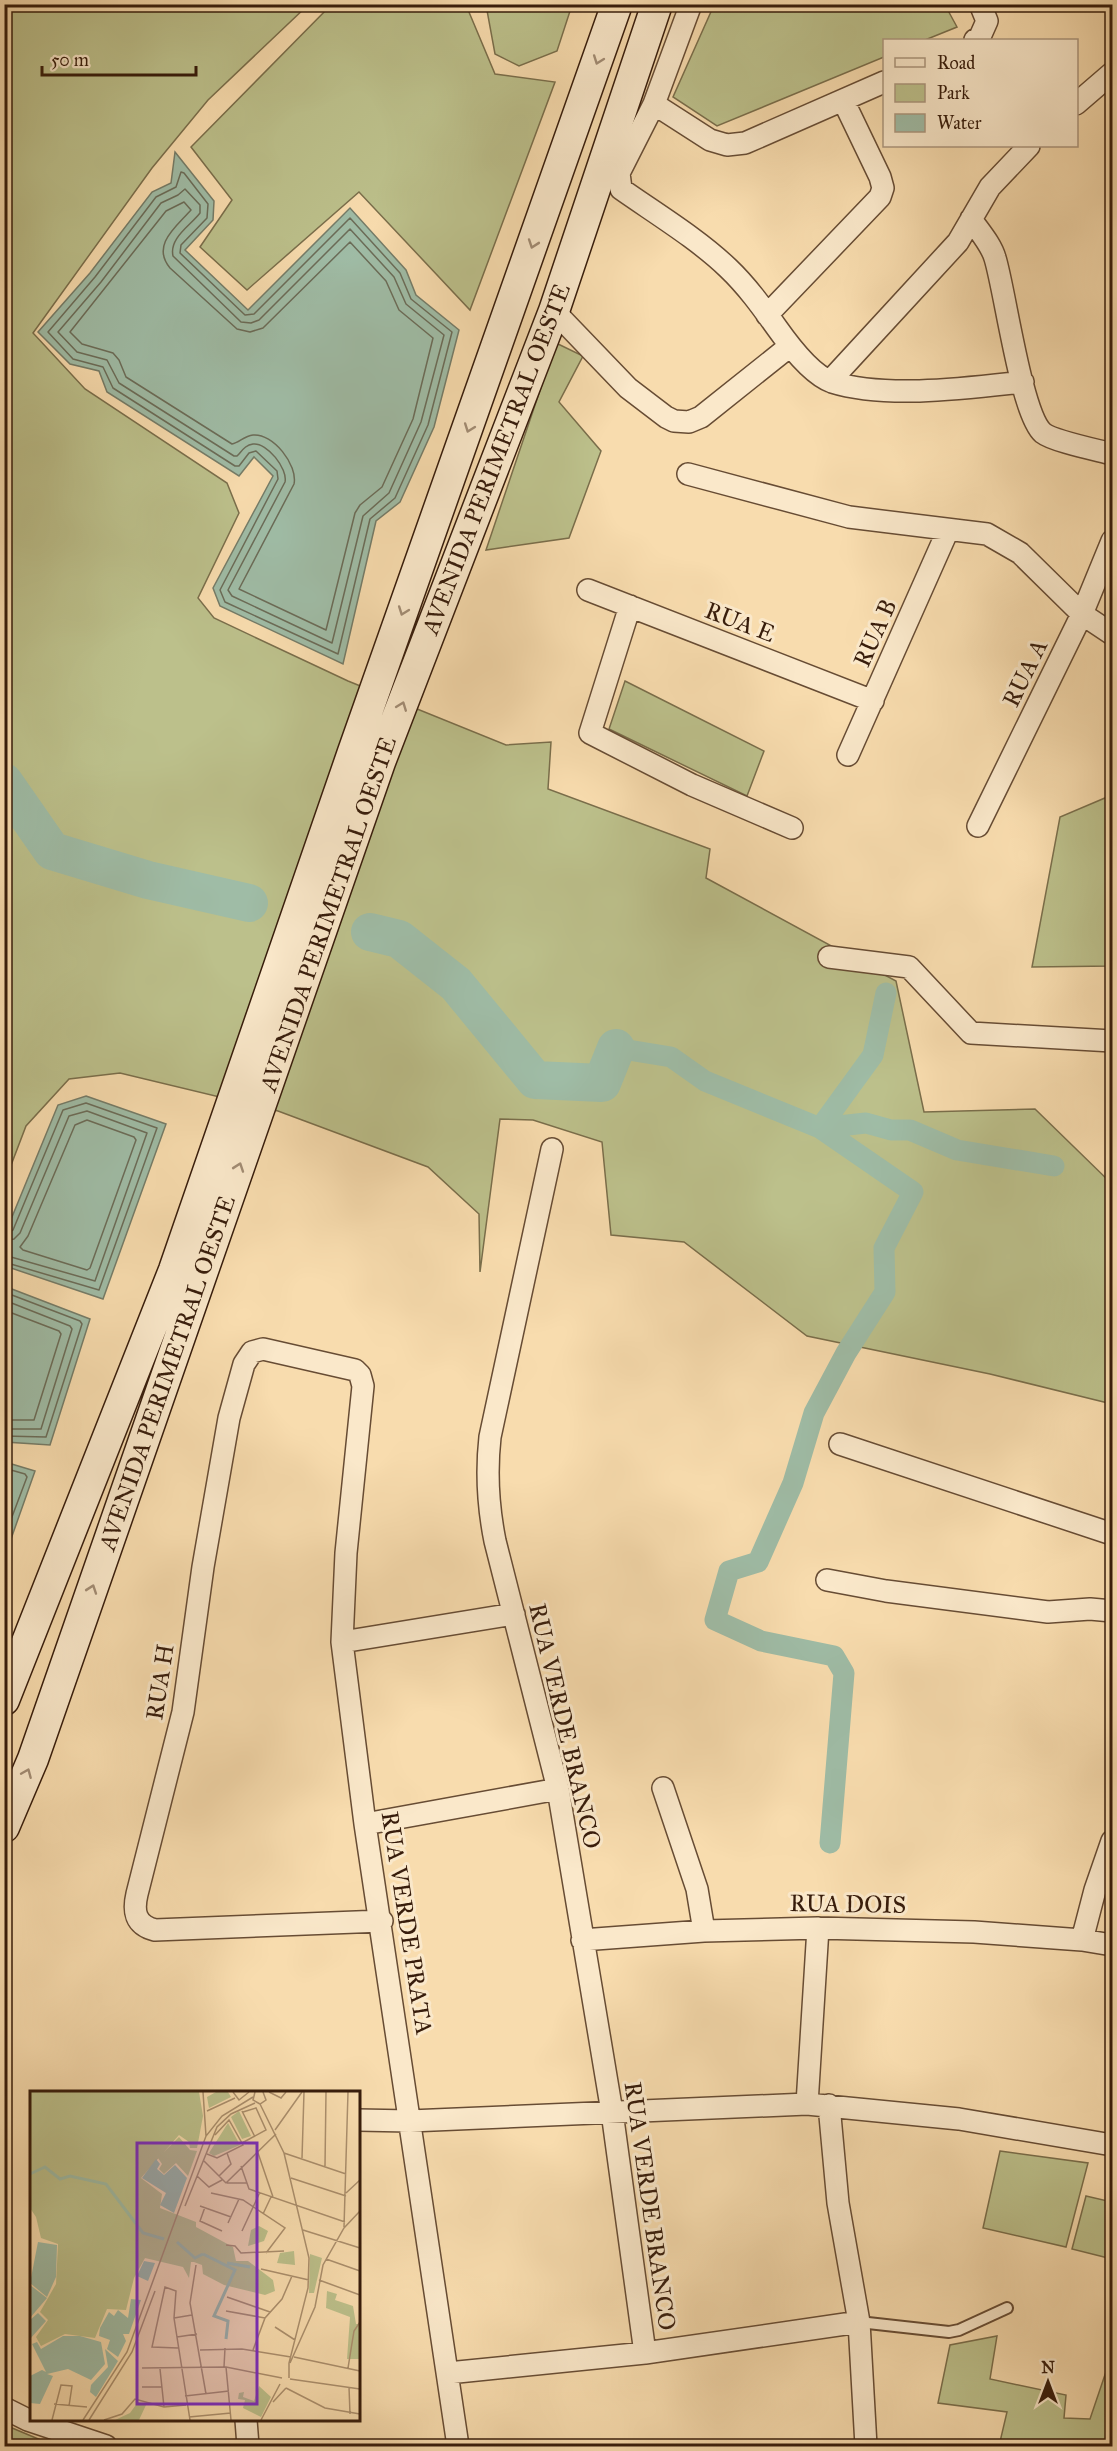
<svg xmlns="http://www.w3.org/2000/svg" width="1117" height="2451" font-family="'IM FELL Great Primer',serif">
  <rect width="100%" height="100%" fill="#f8dcae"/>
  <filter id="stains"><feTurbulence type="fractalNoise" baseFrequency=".00333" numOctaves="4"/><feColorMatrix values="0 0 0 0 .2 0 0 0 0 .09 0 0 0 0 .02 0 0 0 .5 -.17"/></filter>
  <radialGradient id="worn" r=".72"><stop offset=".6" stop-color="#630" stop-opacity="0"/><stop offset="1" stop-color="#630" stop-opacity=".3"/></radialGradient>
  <!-- green -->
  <path fill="#bcc08b" stroke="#7a6e4b" stroke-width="1.5" d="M 332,4 L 466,5 L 495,74 L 555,82 L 470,310 L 359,192 L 247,290 L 200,247 L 232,200 L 191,147 Z
    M 5,5 L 308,5 L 208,100 L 152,168 L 33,333 L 85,389 L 227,483 L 239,513 L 198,598 L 214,618 L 348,681 L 506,745 L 551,742 L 548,789 L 710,849 L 706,878 L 896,981 L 924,1112 L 1035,1109 L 1112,1184 L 1112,1404 L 990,1374 L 807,1336 L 684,1242 L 611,1235 L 602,1142 L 533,1120 L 500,1119 L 480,1272 L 479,1214 L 428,1167 L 278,1111 L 120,1073 L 69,1079 L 26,1126 L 5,1181 Z
    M 486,5 L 486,4 L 572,5 L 557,51 L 519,66 L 495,54 Z
    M 714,5 L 945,5 L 957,27 L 925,40 L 884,40 L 884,57 L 717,126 L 673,97 Z
    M 556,343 L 583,356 L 559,402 L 601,451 L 569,538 L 486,550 Z
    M 625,681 L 764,751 L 747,796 L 609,729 Z
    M 1112,795 L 1112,966 L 1032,967 L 1060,817 Z
    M 1000,2151 L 1088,2163 L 1066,2247 L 983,2228 Z
    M 1086,2196 L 1112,2202 L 1112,2259 L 1072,2249 Z
    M 997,2336 L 990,2379 L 1066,2395 L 1064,2418 L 1090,2419 L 1112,2354 L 1112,2446 L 999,2446 L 1007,2412 L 938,2403 L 950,2345 Z
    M 5,2425 L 55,2446 L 5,2446 Z"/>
  <!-- water -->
  <path fill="#9fbca6" stroke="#757c68" stroke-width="1.5" d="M 175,152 L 214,201 L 213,220 L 185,250 L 248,310 L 350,208 L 406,270 L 416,295 L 459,330 L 434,427 L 400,502 L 376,521 L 343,664 L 220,606 L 213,588 L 273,476 L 254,457 L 239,476 L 107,392 L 99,371 L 70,364 L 38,332 L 90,273 L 152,192 L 171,183 Z
    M 86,1096 L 166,1124 L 103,1299 L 5,1266 L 5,1234 L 58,1105 Z
    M 4,1286 L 90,1319 L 50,1445 L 5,1442 Z
    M 5,1462 L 35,1471 L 5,1556 L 4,1462 Z"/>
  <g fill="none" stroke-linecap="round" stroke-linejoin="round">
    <!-- shore -->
    <path stroke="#6b6c58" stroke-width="1.5" d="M 181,172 L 184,173 L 208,204 L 207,218 L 181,245 L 180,253 L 245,315 L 254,314 L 350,218 L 400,273 L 411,299 L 452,332 L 428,425 L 395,498 L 370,519 L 338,654 L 225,602 L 220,590 L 278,479 L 277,471 L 256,451 L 249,453 L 239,466 L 235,466 L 113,388 L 103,367 L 73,359 L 48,332 L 95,277 L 156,197 L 176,187 Z
      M 185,189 L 200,205 L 200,213 C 190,226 169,238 173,256 L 241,322 L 251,323 L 259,320 L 350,229 L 394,277 L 406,304 L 444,335 L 421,422 L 389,493 L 363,516 L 332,643 L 232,596 L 228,590 L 285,482 C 288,469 267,442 253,444 C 245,445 242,451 237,456 L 234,456 L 119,383 L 107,360 L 77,352 L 58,332 L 101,282 L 161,203 L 178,195 Z
      M 184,202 L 191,210 C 176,227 151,245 170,268 L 237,329 L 250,332 L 263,328 L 350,242 L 386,281 L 399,310 L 433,338 L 413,419 L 382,487 L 360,505 L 355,513 L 326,630 L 239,589 L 294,484 C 298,465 273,433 253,435 C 244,436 239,443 232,444 L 126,377 L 119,360 L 113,353 L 82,344 L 70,332 L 166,211 Z
      M 87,1120 L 134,1137 L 136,1140 L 90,1268 L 87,1270 L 23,1250 L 20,1247 L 28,1236 L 75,1125 Z
      M 4,1234 L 13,1230 L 63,1110 L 86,1103 L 157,1128 L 99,1290 L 4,1262
      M 4,1241 L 14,1239 L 20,1233 L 69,1116 L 87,1111 L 147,1133 L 95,1281 L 4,1255
      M 4,1292 L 80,1321 L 82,1324 L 46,1437 L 4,1436
      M 4,1300 L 70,1326 L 72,1329 L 41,1429 L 4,1429
      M 4,1310 L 59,1331 L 61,1334 L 34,1420 L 4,1420
      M 4,1468 L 25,1474 L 27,1477 L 4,1538"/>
    <!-- canal -->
    <path stroke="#9fbca6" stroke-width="21" d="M 616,1048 L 671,1057 L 705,1081 L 820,1128 L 913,1192 L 884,1248 L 885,1292 L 846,1353 L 814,1413 L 793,1483 L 758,1562 L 729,1571 L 715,1620 L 761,1641 L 834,1656 L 844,1673 L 830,1843
      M 820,1128 L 866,1123 L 891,1130 L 910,1130 L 957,1150 L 1054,1166
      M 820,1128 L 873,1055 L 886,993"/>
    <!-- river -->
    <path stroke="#9fbca6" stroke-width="38" d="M 4,782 L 52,851 L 148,880 L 249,903
      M 370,932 L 399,939 L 456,984 L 535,1080 L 602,1083 L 616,1048"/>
    <!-- service casing -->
    <g stroke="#674c34" stroke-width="14">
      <path id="service" d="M 859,2322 L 949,2332 L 959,2330 L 1007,2308"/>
    </g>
    <!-- minor casing -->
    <g stroke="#674c34" stroke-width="24">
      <path id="minor" d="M 691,4 L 654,104 L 619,173 L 621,189 C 655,213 698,239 728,268 C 747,286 762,307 777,328 C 789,345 812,375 832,382 C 886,399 968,388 1023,382
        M 975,40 L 979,39 L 987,21 L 980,4
        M 654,104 L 710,140 L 727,145 L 745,143 L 884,82
        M 1076,104 L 1112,73
        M 971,219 C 979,231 991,244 995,258 C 1005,290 1021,414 1043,433 C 1053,441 1097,450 1112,454
        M 554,311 L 628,388 L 666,417 L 674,421 L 689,422 L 701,417 L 790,346
        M 767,315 L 880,197 L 883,188 L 880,177 L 843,100
        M 830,381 L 958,242 L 990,187 L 1029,146
        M 688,474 L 849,517 L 987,534 L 1020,553 L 1082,614 L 1112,634
        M 588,590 L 873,701
        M 630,606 L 590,733 L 692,785 L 792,828
        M 848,755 L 948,530
        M 978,826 L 1082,614 L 1112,541
        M 829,957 L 909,967 L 971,1033 L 1112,1041
        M 552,1149 L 490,1437 C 486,1473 488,1506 495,1541 L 558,1789 L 612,2112 L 645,2353
        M 840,1444 L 1112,1534
        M 827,1580 L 886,1591 L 1048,1612 L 1090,1609 L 1112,1611
        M 342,1642 L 514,1614
        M 663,1788 L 697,1889 L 704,1931
        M 365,1824 L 558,1789
        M 382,1921 L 155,1930 C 135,1925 133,1911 137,1894 L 183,1712 L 203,1567 L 229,1418 L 244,1364 L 252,1352 L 263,1349 L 355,1370 L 360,1375 L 363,1386 L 346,1553 L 342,1642 L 365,1824 L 458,2446
        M 582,1940 L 704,1931 L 818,1928 L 974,1932 L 1082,1940 L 1112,1945
        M 1082,1940 L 1095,1890 L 1112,1841
        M 807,2104 L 818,1928
        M 829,2105 L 838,2203 L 859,2322 L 866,2446
        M 358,2120 L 410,2121 L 807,2104 L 959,2119 L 1112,2145
        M 448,2373 L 645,2353 L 859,2322
        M 4,2408 L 28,2420 L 106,2446
        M 246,2420 L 248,2446"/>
    </g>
    <!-- secondary casing -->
    <g stroke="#371c0b" stroke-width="33">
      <path id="secondary" d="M 4,1700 L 174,1270 L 353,752 L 617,4
        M 4,1827 L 33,1759 L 380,762 L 554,311 L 657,4"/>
    </g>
    <!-- service -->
    <use href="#service" stroke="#fae8ca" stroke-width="10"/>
    <!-- minor -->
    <use href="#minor" stroke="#fae8ca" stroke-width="21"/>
    <!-- secondary -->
    <use href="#secondary" stroke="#fae8ca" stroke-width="30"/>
  </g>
  <!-- one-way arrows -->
  <defs><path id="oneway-chevron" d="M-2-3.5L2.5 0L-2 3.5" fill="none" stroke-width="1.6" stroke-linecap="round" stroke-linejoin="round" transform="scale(1.5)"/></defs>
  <g stroke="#a28c74">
    <use href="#oneway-chevron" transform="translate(598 60) rotate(110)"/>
    <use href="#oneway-chevron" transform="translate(533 244) rotate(109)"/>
    <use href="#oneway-chevron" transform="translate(469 428) rotate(110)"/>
    <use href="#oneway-chevron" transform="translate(403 611) rotate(110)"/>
    <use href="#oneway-chevron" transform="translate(402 706) rotate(-69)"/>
    <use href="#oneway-chevron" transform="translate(239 1167) rotate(-71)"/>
    <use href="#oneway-chevron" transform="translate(92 1589) rotate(-71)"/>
    <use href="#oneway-chevron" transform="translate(27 1773) rotate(-67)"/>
  </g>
  <g text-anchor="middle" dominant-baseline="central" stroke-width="6" stroke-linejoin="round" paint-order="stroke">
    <!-- street labels -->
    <g font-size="24" fill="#371c0b" stroke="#fae8ca">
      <text transform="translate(496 459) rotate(-69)">AVENIDA PERIMETRAL OESTE</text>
      <text transform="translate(740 622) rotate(21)">RUA E</text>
      <text transform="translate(875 633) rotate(-66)">RUA B</text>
      <text transform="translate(1025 673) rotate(-64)">RUA A</text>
      <text transform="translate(328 914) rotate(-71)">AVENIDA PERIMETRAL OESTE</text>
      <text transform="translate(167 1373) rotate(-71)">AVENIDA PERIMETRAL OESTE</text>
      <text transform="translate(160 1682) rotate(-81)">RUA H</text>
      <text transform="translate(565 1726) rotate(77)">RUA VERDE BRANCO</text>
      <text transform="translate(848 1904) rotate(1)">RUA DOIS</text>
      <text transform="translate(407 1923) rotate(81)">RUA VERDE PRATA</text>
      <text transform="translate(650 2206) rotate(82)">RUA VERDE BRANCO</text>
    </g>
  </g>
  <!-- overview -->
  <g transform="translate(30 2091)">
    <rect width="330" height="330" fill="#f8dcae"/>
    <path d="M 0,1 L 169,1 L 173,25 L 167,57 L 160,57 L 159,51 L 149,44 L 111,87 L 132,103 L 130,117 L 166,131 L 166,136 L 203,156 L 206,170 L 218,170 L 243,189 L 245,200 L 235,204 L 194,194 L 173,183 L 172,174 L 164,171 L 161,171 L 159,187 L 153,176 L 115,167 L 104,187 L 96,219 L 77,218 L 65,247 L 35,243 L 11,255 L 6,246 L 18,229 L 10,221 L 26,193 L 28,153 L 11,147 L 6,126 L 0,117 ZM 186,1 L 198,1 L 201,6 L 179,17 L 177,6 ZM 209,20 L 221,45 L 212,48 L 201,26 ZM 198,32 L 210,54 L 184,65 L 179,62 ZM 149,46 L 160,59 L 167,60 L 158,85 L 146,72 L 134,83 L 129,78 L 132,73 L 128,67 ZM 229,135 L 238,140 L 234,150 L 218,155 L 221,139 ZM 264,160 L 265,174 L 247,172 L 250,162 ZM 280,163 L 292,167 L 284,202 L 279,202 ZM 297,200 L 307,203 L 305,209 L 323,215 L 326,233 L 330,233 L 330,268 L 317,268 L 320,226 L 296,217 ZM 229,295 L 241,306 L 231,326 L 213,317 L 215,309 L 208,308 L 209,302 L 214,301 L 213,306 L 224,310 ZM 108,311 L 116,314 L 109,329 L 85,329 L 100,322 Z" fill="#bcc08b"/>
    <path d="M 126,68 L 130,73 L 127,78 L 134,84 L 145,74 L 157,87 L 144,122 L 130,114 L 136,102 L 112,87 ZM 8,151 L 27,154 L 26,186 L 17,206 L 0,192 ZM 114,170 L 125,172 L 118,190 L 107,185 ZM 0,194 L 17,207 L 0,227 ZM 101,208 L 111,209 L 99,243 L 93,243 L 96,250 L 88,266 L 77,258 L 80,249 L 69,245 L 70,237 L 79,221 L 84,225 L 88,219 L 98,227 ZM 8,222 L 16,230 L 0,248 L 0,229 ZM 33,245 L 50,245 L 71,251 L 75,273 L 61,289 L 38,278 L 17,283 L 23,285 L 10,313 L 0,312 L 0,285 L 12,279 L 16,281 L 2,253 L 7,251 L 11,258 ZM 75,258 L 88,270 L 66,306 L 60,301 L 61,294 L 78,276 Z" fill="#9fbca6"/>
    <path fill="none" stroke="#9fbca6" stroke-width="3" d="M 0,83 L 15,76 L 30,88 L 40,85 L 76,93 L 113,142 L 134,148M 147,151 L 165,167 L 173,163M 173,163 L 205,179 L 184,225 L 198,230 L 196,248M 197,172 L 220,176"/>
    <path fill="none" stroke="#ab8f6d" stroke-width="1.5" d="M 173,1 L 176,45M 203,1 L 209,9 L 219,1M 225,1 L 223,9 L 230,13 L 236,9 L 233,1M 239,1 L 251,7 L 256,1M 230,13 L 254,62 L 279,167 L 278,197 L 259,272 L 259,287M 177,20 L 205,7M 212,20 L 225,46M 245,39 L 272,1M 212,52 L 236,39 L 226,17 L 213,21M 227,59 L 243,106M 254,62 L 316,83M 177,63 L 187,67 L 213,54 L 199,29 L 185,44M 272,67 L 274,1M 174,70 L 196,92M 211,75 L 219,98 L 315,131M 295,75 L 296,1M 167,85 L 179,96 L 192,89M 189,85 L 201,73 L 197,62M 261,87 L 316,105M 196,92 L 246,43M 197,92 L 217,92M 181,102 L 213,109 L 255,137 L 236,162M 316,102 L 330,89M 155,115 L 187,36 L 201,23 L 225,12M 170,115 L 201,126M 175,116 L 170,130 L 192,140M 233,123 L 241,106M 198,132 L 209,108M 314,136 L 318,1M 273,139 L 330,157M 212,140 L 230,101M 196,154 L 205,155 L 211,162 L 254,160M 296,168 L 330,180M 166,174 L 160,212 L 176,303M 231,178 L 279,189M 289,189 L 330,204M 197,206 L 240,221M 196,220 L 235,227M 144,227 L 162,224M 245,236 L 265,249M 147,246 L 167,243M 148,257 L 122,256 L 135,196 L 146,200 L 144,227 L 160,329M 170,259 L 212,258 L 261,266M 223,259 L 235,227 L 252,208 L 262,185M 264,266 L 330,280M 260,272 L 285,216 L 293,174 L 314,137 L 330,120M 194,276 L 195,257M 196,276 L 201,329M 112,277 L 196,276 L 252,287M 318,277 L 324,240 L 330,231M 130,278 L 134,316M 260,288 L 330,298M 112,296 L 132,296M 319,296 L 320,323M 256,297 L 295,317 L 330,323M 155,305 L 199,300M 243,311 L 256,297M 24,313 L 57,316M 159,326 L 201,322M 22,329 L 31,294 L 42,295 L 39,315M 53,329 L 97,261 L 176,45 L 192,25 L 223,6M 59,329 L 102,261 L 125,200M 74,329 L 92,323 L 105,308 L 134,316 L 156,314M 231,329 L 250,293"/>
    <path fill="#7b2cbf" fill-opacity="0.15" stroke="#7b2cbf" stroke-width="3" d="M 107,52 L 227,52 L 227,313 L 107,313 Z"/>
    <rect width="330" height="330" fill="none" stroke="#371c0b" stroke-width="3"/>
  </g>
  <!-- margin -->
  <rect width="1117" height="2451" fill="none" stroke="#f8dcae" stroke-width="24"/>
  <rect x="6" y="6" width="1105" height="2439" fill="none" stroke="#371c0b" stroke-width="3"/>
  <rect x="12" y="12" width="1093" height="2427" fill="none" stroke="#371c0b" stroke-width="1.5"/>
  <!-- legend -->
  <rect x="883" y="39" width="195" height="108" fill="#fae8ca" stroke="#ac967e" stroke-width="1.5"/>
  <rect x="895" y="58" width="30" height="9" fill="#fae8ca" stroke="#ac967e" stroke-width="1.5"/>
  <text x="937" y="69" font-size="18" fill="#371c0b">Road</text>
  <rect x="895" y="84" width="30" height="18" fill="#bcc08b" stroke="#ac967e" stroke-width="1.5"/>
  <text x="937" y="99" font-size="18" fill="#371c0b">Park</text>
  <rect x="895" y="114" width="30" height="18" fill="#9fbca6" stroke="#ac967e" stroke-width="1.5"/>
  <text x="937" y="129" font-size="18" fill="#371c0b">Water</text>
  <!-- north arrow -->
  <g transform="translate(1048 2382)" stroke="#fae8ca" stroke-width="4.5" paint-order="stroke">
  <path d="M0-4.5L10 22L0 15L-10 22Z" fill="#371c0b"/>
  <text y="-9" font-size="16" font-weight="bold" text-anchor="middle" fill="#371c0b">N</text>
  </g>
  <!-- scale -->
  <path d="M42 66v9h154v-9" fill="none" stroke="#371c0b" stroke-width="3"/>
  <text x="51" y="66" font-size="18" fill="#371c0b" stroke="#fae8ca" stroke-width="4.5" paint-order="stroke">50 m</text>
  <rect width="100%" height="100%" filter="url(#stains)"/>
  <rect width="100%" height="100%" fill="url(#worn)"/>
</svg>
